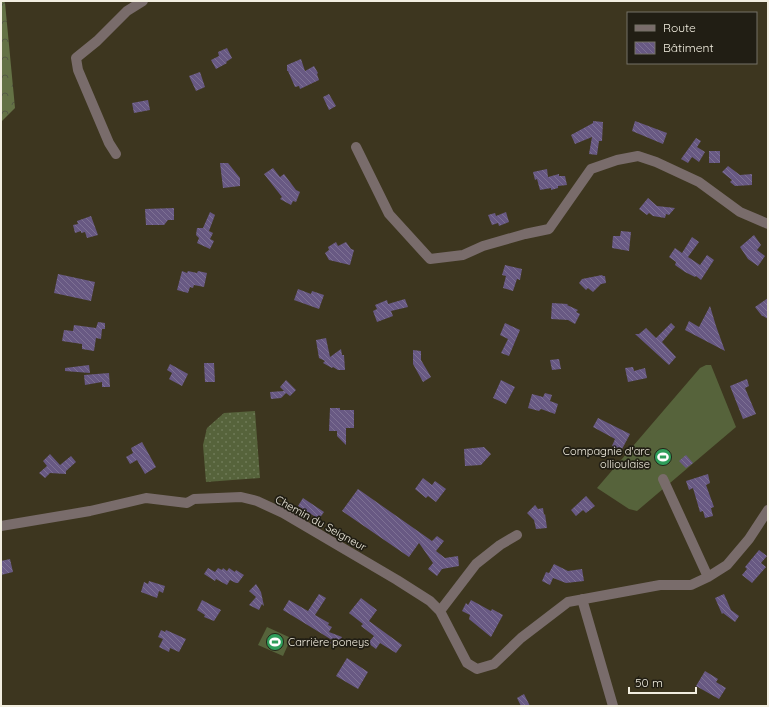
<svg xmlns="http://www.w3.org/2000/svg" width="769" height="707" font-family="Quicksand,sans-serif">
  <defs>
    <pattern id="grass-dots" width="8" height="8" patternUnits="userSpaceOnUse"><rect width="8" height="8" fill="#56633b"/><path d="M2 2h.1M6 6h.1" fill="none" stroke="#6f7a57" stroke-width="1.8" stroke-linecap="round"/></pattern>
    <pattern id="forest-crowns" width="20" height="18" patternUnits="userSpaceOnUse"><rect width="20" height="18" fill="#647245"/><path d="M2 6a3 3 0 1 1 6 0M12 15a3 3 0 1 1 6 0" fill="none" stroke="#555a44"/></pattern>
    <pattern id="building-back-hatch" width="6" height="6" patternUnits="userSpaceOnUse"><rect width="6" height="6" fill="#685983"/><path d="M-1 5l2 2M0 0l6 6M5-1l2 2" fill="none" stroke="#7e7194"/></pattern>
  </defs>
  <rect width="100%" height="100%" fill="#3d361f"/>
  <!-- grass -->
  <path fill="url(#grass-dots)" d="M 255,411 L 260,478 L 206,482 L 203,445 L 207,428 L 224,413 Z"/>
  <!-- forest -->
  <path fill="url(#forest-crowns)" d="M 1,1 L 4,1 L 5,3 L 15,108 L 1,122 Z"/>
  <!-- pitch -->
  <path fill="#56633b" d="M 706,365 L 711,365 L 736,427 L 637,511 L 629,509 L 597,488 L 700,368 Z
    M 267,627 L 291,638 L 283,656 L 258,645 Z"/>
  <!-- building -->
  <path fill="url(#building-back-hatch)" d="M 227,48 L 232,58 L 226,62 L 227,63 L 216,69 L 211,60 L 219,56 L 218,52 Z
    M 301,59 L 305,71 L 314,66 L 318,73 L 317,74 L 319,80 L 300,89 L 299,86 L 295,87 L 288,71 L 287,71 L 287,65 Z
    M 200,72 L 205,87 L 196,91 L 189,76 Z
    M 329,94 L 336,106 L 329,110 L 323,97 Z
    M 148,100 L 150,110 L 134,113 L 132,103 Z
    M 593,121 L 603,122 L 602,141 L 599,141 L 597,155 L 589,154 L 592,137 L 575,144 L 571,135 L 593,123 Z
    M 635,121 L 667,133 L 663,144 L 632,131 Z
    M 696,138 L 701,141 L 697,147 L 705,152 L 699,162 L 692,157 L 688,163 L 681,159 Z
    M 709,151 L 720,151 L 720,163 L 709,163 Z
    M 220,163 L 228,163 L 240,178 L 240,186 L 223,188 Z
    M 728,166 L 740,175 L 752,174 L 752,185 L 735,186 L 730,182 L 732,180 L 722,172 Z
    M 273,168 L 280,177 L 284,174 L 296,190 L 300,192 L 296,202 L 293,201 L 291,205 L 280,199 L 282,197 L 264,174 Z
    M 547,169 L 548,177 L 559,174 L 559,176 L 565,176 L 567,185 L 558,186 L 558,188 L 551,190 L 551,188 L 540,190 L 537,179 L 535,180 L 533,172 Z
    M 648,198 L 657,206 L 675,208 L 669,215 L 666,214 L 665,218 L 653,216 L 649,213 L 647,215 L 639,209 Z
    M 174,208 L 174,220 L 168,220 L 164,225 L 146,225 L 145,209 Z
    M 210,212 L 215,215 L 209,231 L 213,233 L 210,239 L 214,241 L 210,249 L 197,243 L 199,238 L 196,235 L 197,228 L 203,228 Z
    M 506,212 L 509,222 L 499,226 L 498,223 L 492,225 L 488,215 L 495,213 L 496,216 Z
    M 91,216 L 98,235 L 87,238 L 85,232 L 81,233 L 81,231 L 75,233 L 73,225 L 78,224 L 77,221 Z
    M 621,231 L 631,232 L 629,251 L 612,248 L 613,236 L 620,236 Z
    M 754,235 L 761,245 L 757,250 L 765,256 L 758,266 L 748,259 L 740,247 Z
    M 692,237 L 699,242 L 688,257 L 700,265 L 707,255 L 714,260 L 701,280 L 696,276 L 695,277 L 685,272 L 675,265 L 676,262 L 669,257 L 675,248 L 682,253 Z
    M 336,242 L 338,246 L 346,242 L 351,249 L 354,250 L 350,265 L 329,260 L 325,253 L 329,250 L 328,247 Z
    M 505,265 L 522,269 L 520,280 L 517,279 L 513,291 L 503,288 L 506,276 L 502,275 Z
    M 182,271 L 187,273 L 188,271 L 197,273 L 198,271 L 207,273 L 204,287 L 194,285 L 193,288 L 190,287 L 188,293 L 177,290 Z
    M 58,274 L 95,282 L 91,301 L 54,293 Z
    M 602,275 L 603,276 L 605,276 L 606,283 L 601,284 L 593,292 L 588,288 L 586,290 L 579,283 L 582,279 Z
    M 298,289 L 311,294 L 312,291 L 324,295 L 319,309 L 294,300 Z
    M 768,298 L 768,319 L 763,316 L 762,316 L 755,307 Z
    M 405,299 L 408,307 L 391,311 L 393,316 L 377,322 L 373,311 L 377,309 L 375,305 L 387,300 L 388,304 Z
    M 552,303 L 568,304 L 567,305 L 578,310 L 576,312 L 580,314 L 575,324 L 568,320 L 551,319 Z
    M 710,306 L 716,326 L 725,351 L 685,330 L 689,321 L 699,327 Z
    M 98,322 L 105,323 L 105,329 L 102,329 L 101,339 L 96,338 L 94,351 L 82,349 L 82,344 L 62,341 L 64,330 L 73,331 L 74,325 L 96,328 Z
    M 505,323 L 520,330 L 509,356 L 501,353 L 508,339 L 500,335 Z
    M 671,323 L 675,327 L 662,342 L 676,357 L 669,365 L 635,334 L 639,334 L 646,328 L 656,338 Z
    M 326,338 L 330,357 L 341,349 L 342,355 L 344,355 L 345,370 L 338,370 L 333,367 L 332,368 L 323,363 L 325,361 L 319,358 L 316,340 Z
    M 413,350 L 421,351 L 421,360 L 431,377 L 423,382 L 413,364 Z
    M 559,359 L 561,369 L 552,370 L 550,360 Z
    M 204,363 L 214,363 L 215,382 L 205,382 Z
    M 170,364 L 188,374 L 182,386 L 169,379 L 172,373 L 167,370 Z
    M 89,365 L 90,373 L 65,371 L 65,368 Z
    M 633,367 L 634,371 L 645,368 L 647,378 L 628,382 L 625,368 Z
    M 109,373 L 110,387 L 102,387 L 102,382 L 85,385 L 84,375 Z
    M 747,379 L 749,386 L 745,388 L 756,414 L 743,419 L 730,386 Z
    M 286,380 L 296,390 L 290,396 L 286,393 L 281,398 L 271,399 L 270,392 L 284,391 L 280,387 Z
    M 501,380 L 515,387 L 506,404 L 493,398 Z
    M 545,393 L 552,395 L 550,401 L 558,404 L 555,414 L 541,409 L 539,411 L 528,408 L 532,394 L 543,397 Z
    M 330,408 L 340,408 L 340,410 L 354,410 L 354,428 L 346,428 L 346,445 L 337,436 L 337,431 L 329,431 Z
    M 598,418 L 630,434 L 621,451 L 612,446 L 615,439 L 593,427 Z
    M 142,442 L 156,467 L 145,474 L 137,460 L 130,464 L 126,457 L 133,453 L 131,448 Z
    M 484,447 L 491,454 L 481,465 L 465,466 L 464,449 Z
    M 50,454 L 60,465 L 71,456 L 76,462 L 66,471 L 66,474 L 50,473 L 45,478 L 39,473 L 47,466 L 43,461 Z
    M 686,455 L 693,463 L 686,468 L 679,461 Z
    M 708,474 L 710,483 L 706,485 L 714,507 L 711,508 L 713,516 L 705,518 L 703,511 L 700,512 L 693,488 L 689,490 L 686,481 Z
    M 423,478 L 432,485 L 435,481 L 446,489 L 436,502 L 428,496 L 426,498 L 415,489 Z
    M 358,489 L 432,541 L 437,536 L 444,541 L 436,551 L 445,558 L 458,556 L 459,566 L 442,569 L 437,576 L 428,569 L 433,563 L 419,543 L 409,557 L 342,511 Z
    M 586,496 L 595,506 L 586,513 L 583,510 L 576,516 L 571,510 Z
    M 303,498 L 324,512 L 319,519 L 298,506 Z
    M 535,505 L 538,509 L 543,508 L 544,515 L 545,514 L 547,528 L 536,529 L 534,520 L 527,513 Z
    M 759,550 L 767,556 L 761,563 L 766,567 L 752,583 L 742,575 L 747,569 L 745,567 Z
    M 10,559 L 13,572 L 1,575 L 1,561 Z
    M 554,564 L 568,571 L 582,569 L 584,581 L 566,583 L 553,578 L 550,585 L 542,581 L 546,572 L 549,573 Z
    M 208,568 L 215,572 L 218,568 L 222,570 L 223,568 L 227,571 L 229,568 L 235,572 L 236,570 L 244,575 L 238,583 L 236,583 L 230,580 L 227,585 L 216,579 L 215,581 L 204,574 Z
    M 149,581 L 165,586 L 163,593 L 159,591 L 157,598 L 141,592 L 144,582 L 148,584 Z
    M 256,584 L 261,592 L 264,606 L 262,604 L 259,610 L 249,605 L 256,597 L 249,591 Z
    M 319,594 L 326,598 L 315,615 L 329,623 L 328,625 L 332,627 L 329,632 L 342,637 L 337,647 L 330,643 L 332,640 L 283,610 L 289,600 L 308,611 Z
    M 724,594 L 731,610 L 739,616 L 735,622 L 723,613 L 722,614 L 715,598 Z
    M 361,598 L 377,610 L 369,621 L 402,645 L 396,653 L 380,643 L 376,649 L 368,643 L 374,636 L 361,626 L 363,624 L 349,613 Z
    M 202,600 L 221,610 L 214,621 L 204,617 L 205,615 L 197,610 Z
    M 471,600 L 491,611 L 492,609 L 503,615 L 491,637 L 469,619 L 470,615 L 462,611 L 466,603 L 468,605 Z
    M 161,630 L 165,632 L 166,630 L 186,639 L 179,652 L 170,648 L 169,652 L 159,647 L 163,639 L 158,637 Z
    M 347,658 L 368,672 L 358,689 L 336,676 Z
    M 705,671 L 718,679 L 716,682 L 726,688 L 719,699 L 696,686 Z
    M 524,694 L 530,706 L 521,706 L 517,698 Z"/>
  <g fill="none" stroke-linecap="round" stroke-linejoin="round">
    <!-- minor -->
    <path stroke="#796c6b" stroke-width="10" d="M 356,147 L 389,214 L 430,259 L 463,255 L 483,246 L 525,234 L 549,229 L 591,169 L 617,160 L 638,156 L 656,162 L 699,182 L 740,212 L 768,224
      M 116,154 L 109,143 L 78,70 L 76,58 L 97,41 L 127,11 L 143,1
      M 663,479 L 708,577
      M 1,526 L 90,511 L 146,498 L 187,503 L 194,499 L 241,497 L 257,501 L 283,513 L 397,580 L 430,601 L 440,611 L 467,663 L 477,669 L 494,664 L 521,638 L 568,602 L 660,585 L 691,585 L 708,577 L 727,565 L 749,539 L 768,510
      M 582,599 L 613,706
      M 440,611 L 476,564 L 500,545 L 517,535"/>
  </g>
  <!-- icons -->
  <defs>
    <g id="stadium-disc" transform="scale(0.9)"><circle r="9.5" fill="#2e9e5b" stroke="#211e14"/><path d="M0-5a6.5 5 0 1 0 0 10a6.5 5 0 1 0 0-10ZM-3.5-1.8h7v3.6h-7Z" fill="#fff"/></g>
  </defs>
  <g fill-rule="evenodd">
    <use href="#stadium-disc" x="663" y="457"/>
    <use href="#stadium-disc" x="275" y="642"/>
  </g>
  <g text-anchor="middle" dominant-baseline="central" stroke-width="3.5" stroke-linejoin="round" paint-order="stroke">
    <!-- poi labels -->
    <g font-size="11" fill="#f2eee0" stroke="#211e14" text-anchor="end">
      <text x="650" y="451">Compagnie d'arc<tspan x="650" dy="13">ollioulaise</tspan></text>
      <text x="288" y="642" text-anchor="start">Carrière poneys</text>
    </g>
    <!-- street labels -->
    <g font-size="11" fill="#f2eee0" stroke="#211e14">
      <text transform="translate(321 523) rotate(29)">Chemin du Seigneur</text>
    </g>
  </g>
  <!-- border -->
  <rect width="769" height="707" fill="none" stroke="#f2eee0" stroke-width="4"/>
  <!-- legend -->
  <rect x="627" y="12" width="130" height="52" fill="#211e14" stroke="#757166"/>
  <rect x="635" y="25" width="20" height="6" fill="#796c6b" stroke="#757166"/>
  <text x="663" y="32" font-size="12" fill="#f2eee0">Route</text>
  <rect x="635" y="42" width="20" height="12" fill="url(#building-back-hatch)" stroke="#757166"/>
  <text x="663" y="52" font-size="12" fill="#f2eee0">Bâtiment</text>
  <!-- scale -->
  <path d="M629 687v6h67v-6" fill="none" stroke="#f2eee0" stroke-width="2"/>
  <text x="635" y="687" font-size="12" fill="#f2eee0" stroke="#211e14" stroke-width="3" paint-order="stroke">50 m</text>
</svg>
